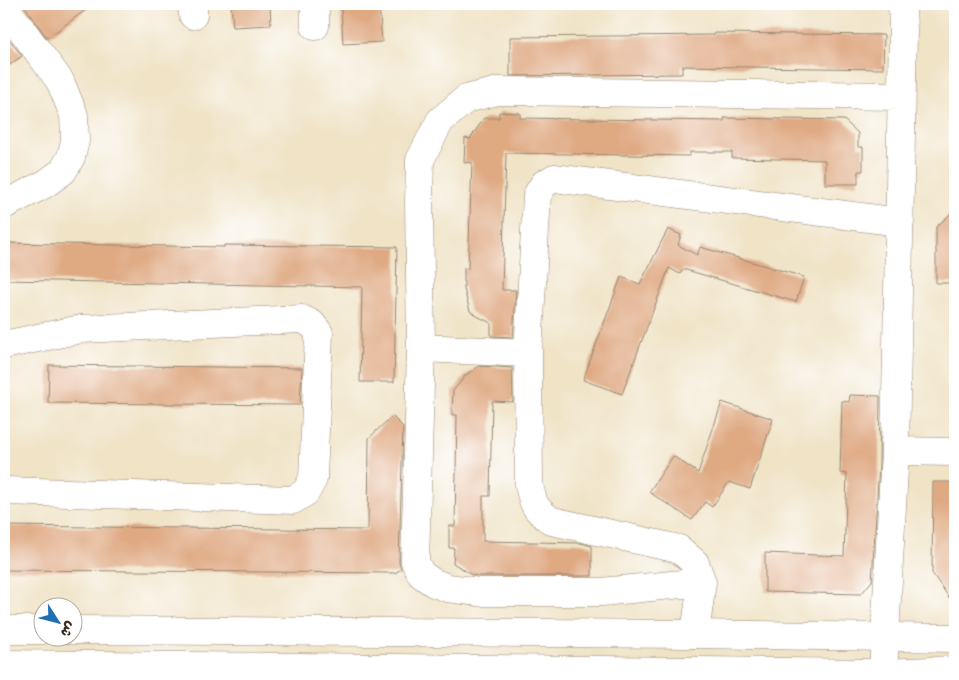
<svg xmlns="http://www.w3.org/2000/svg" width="959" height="680" font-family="Caveat,'Playpen Sans Arabic',sans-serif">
  <rect width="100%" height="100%" fill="#fff"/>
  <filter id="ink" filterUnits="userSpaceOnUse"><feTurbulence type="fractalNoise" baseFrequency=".02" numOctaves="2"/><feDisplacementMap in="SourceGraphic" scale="10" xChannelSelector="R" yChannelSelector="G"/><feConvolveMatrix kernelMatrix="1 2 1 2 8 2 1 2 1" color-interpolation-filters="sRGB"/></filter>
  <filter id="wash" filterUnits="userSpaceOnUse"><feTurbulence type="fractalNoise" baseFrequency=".0096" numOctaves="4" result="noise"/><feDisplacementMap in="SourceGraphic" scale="20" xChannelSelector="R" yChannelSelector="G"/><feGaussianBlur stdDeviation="1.12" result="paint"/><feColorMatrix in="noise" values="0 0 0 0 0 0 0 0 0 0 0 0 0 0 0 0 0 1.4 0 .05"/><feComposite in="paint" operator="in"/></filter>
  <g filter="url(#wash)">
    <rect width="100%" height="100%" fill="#f0e3c6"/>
    <g id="blocks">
      <!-- building -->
      <path fill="#dfa982" d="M 23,4 L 94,4 L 47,38 Z
        M 231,4 L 270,4 L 271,25 L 233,27 Z
        M 341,4 L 379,4 L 382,42 L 343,44 Z
        M 714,33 L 884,35 L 883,69 L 682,66 L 682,74 L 510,76 L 510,37 L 714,35 Z
        M 10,40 L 22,56 L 4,69 L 4,44 Z
        M 499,112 L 520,113 L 520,118 L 724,121 L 724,118 L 844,120 L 858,133 L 858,147 L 863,147 L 863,171 L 858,171 L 858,184 L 825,184 L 825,160 L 732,158 L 732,152 L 690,152 L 690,156 L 506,153 L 502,290 L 516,290 L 513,337 L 491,336 L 491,323 L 477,316 L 470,311 L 464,289 L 464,268 L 468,269 L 472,162 L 464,163 L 465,138 L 470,139 L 484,118 L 499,118 Z
        M 955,210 L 955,283 L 936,283 L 936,227 Z
        M 668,229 L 681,235 L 678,245 L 697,255 L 700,247 L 804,277 L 796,302 L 683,269 L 680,274 L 669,268 L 622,394 L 583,380 L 621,277 L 640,284 Z
        M 4,243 L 224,247 L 224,245 L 397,247 L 394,382 L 360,382 L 362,287 L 4,280 Z
        M 49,365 L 302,368 L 300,405 L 48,403 Z
        M 479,366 L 512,368 L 513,402 L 492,401 L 490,496 L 483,496 L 483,541 L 581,543 L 592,546 L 592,576 L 480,576 L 472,575 L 453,563 L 454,548 L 449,548 L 449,526 L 455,526 L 457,415 L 452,415 L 453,391 L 466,375 Z
        M 850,395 L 880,396 L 879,464 L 872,581 L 861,594 L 765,592 L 765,553 L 844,556 L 847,474 L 840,473 L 842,401 L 849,402 Z
        M 722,402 L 773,419 L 750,489 L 729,482 L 712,507 L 705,502 L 692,520 L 649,492 L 673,456 L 698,473 Z
        M 392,416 L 403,427 L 399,562 L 401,569 L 395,573 L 4,570 L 4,526 L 368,530 L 369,438 Z
        M 933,482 L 955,482 L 955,606 L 932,573 Z"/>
    </g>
  </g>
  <g filter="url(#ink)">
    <use href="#blocks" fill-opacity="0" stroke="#968672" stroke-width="1"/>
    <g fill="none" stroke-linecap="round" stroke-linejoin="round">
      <!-- minor casing -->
      <g stroke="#968672" stroke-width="29">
        <path id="minor" d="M 315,4 L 315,26
          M 4,6 L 60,81 L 74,115 L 75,141 L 71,157 L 63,171 L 45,184 L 4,205
          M 193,15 L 193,4
          M 4,345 L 81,329 L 302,319 L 312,324 L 319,333 L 313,479 L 306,492 L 293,500 L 4,491
          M 421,348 L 528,353
          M 895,451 L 955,452
          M 702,582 L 695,563 L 679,549 L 552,521 C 535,510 533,504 529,485 L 528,353 L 537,195 L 544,184 L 554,178 L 900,222
          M 695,634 L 702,582 L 601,592 L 479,592 L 448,588 L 434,583 L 421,574 L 415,562 L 421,348 L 419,200 L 420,160 L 440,121 L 466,99 L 498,91 L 901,96
          M 883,673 L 895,451 L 903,30 L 902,4"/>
      </g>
      <!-- secondary casing -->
      <g stroke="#968672" stroke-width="29">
        <path id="secondary" d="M 4,630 L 42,630
          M 72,630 L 695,634 L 955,638
          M 4,664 L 883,673 L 955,670"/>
      </g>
      <!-- minor -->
      <use href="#minor" stroke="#fff" stroke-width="28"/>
      <!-- secondary -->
      <use href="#secondary" stroke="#fff" stroke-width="28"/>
    </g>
  </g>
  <!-- margin -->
  <rect width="959" height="680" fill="none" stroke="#fff" stroke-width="20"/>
  <!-- north arrow -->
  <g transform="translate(58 622) rotate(126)"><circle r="24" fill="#ffffff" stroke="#b1aaa5"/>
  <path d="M0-4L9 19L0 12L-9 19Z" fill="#1f6fb2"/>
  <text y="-8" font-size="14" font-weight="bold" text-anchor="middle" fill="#3b2a1e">ش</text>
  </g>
</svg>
